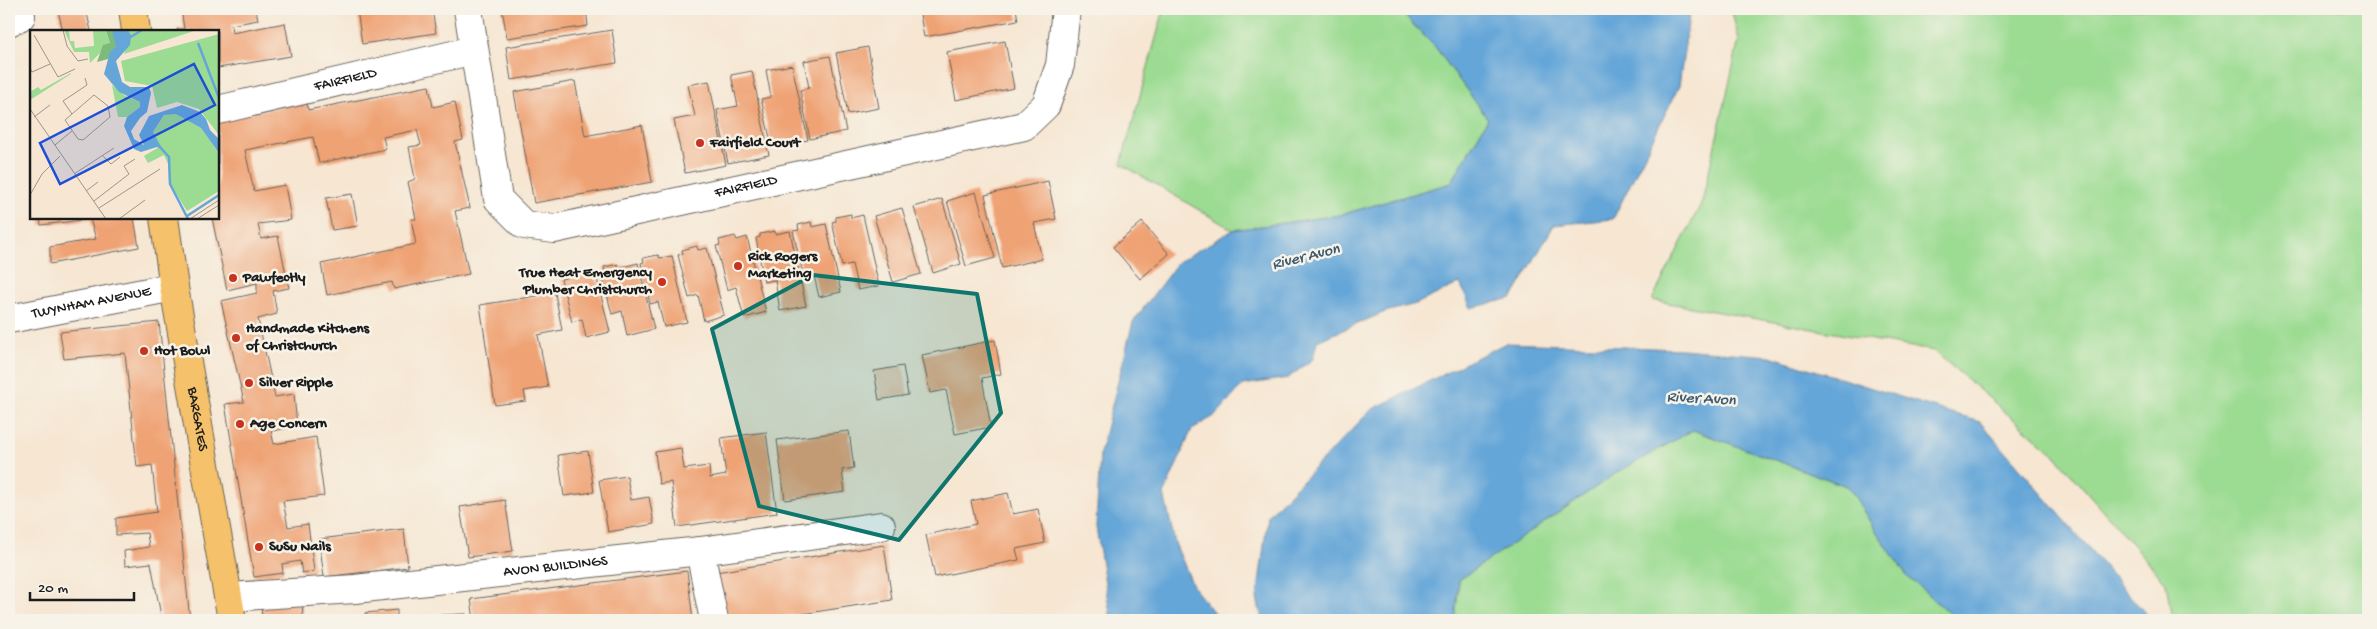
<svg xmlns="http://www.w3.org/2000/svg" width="2377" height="629" font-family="'Gochi Hand',sans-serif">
  <rect width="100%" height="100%" fill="#f7f3e8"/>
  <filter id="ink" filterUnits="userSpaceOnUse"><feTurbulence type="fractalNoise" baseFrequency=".02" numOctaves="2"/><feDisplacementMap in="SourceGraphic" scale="10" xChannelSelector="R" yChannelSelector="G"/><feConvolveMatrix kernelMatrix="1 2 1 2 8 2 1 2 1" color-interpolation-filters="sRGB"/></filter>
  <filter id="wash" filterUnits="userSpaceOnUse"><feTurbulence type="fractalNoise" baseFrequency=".0096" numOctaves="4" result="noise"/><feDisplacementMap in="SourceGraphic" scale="20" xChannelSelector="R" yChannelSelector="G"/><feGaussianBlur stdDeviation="1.12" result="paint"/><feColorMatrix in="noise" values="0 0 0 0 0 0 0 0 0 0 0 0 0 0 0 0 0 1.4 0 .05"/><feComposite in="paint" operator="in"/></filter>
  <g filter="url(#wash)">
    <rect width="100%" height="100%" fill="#f6e6d2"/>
    <!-- green -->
    <path fill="#9bdb92" stroke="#5c7c57" d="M 1164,9 L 1398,9 L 1436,48 L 1488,119 L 1451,183 L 1340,215 L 1233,230 L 1121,164 Z
      M 1731,9 L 2368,9 L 2368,620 L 2172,620 L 2166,583 L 2053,453 L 1934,351 L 1652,300 L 1702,202 L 1739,40 Z
      M 1693,430 L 1849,487 L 1872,525 L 1907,576 L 1957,620 L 1455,620 L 1459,580 L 1618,472 Z"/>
    <!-- water -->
    <path fill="#65a6d8" stroke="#40617a" d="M 1398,9 L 1690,9 L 1679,86 L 1613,219 L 1554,225 L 1512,298 L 1471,308 L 1460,283 L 1416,304 L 1385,312 L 1317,341 L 1313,359 L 1288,378 L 1243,385 L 1216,415 L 1192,429 L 1164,494 L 1175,543 L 1194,588 L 1220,620 L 1111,620 L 1096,527 L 1100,453 L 1133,322 L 1178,262 L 1233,230 L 1340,215 L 1451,183 L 1488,119 L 1436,48 Z
      M 1506,343 L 1681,349 L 1770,356 L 1980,422 L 2151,620 L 1957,620 L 1907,576 L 1872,525 L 1849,487 L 1693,430 L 1618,472 L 1459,580 L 1455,620 L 1262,620 L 1257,598 L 1268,516 L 1371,410 Z"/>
    <g id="blocks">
      <!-- building -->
      <path fill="#efa375" d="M 65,9 L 86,9 L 91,31 L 63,31 L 58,11 Z
        M 181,9 L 256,9 L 258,20 L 231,25 L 232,33 L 285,23 L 291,56 L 218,68 L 218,31 L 178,31 L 177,29 L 184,29 Z
        M 357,9 L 432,9 L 436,33 L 362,44 Z
        M 502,9 L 586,9 L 588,26 L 507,38 Z
        M 919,9 L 1016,9 L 1018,20 L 924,37 Z
        M 612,30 L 617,63 L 511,80 L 506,47 Z
        M 1005,41 L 1014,88 L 956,100 L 947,52 Z
        M 868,47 L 879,108 L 848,114 L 836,53 Z
        M 830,56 L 846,131 L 810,139 L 800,90 L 809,88 L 804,61 Z
        M 792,65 L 808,140 L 772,147 L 761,99 L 771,97 L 766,70 Z
        M 752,71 L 769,155 L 728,163 L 717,110 L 738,106 L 731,75 Z
        M 575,81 L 585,136 L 642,125 L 652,182 L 534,203 L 514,92 Z
        M 709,81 L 726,165 L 685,173 L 674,120 L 695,116 L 688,85 Z
        M 429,86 L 433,107 L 455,102 L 463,140 L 455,142 L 470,208 L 455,211 L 469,274 L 394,289 L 392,282 L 327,295 L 321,264 L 416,244 L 411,219 L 416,219 L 408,182 L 415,179 L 409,147 L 421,145 L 417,130 L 383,137 L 386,149 L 319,163 L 313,137 L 245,150 L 254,191 L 285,185 L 291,220 L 258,224 L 261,239 L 278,236 L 289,288 L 273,291 L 277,314 L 258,319 L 275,397 L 294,394 L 297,427 L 271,431 L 274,444 L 316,437 L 324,496 L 283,501 L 288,527 L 308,524 L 314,571 L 302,573 L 300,561 L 282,564 L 283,573 L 254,577 L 225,404 L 244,402 L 221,301 L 257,293 L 257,283 L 227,290 L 212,218 L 218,218 L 218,119 L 307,102 L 308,110 Z
        M 1048,181 L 1056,219 L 1034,223 L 1042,259 L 1002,268 L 985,195 Z
        M 976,192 L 995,258 L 966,266 L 947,201 Z
        M 352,194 L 358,226 L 332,230 L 326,198 Z
        M 942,199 L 961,264 L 933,273 L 914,207 Z
        M 902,208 L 921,274 L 893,282 L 874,216 Z
        M 851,214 L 851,218 L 863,215 L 879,286 L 858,290 L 852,264 L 842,266 L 832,222 L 836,221 L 836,217 Z
        M 40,218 L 134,218 L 139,247 L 50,264 L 50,247 L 96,239 L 90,219 L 41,225 Z
        M 811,222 L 812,227 L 826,224 L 841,292 L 819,297 L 813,271 L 803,274 L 793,231 L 799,230 L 798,225 Z
        M 1142,222 L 1169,254 L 1140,279 L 1113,247 Z
        M 775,231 L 775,234 L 790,231 L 806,306 L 780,311 L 775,280 L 764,282 L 756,238 L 760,237 L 760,234 Z
        M 735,236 L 737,240 L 747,237 L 766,312 L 744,318 L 736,287 L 727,290 L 716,246 L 720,245 L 719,240 Z
        M 697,246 L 698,250 L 707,248 L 724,315 L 704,321 L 698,295 L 689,298 L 678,255 L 683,254 L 682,250 Z
        M 658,255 L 660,258 L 672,256 L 687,322 L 664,327 L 658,302 L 650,304 L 641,263 L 644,262 L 643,258 Z
        M 638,263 L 654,329 L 627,336 L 622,311 L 612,314 L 601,272 L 605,271 L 604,267 L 618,264 L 618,268 Z
        M 581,270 L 582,274 L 595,271 L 610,332 L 586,338 L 582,319 L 572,322 L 561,279 L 566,278 L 565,275 Z
        M 555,293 L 562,330 L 538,335 L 548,387 L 524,391 L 526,401 L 495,405 L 480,305 Z
        M 159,322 L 189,611 L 191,620 L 144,620 L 161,616 L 151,563 L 125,566 L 124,551 L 149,547 L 147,533 L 116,535 L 116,518 L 157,512 L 152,465 L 137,467 L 125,353 L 64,359 L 60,332 Z
        M 995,340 L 1001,374 L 982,378 L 991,427 L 955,434 L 946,390 L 930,393 L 922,355 Z
        M 903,366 L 908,395 L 879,400 L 874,371 Z
        M 849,431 L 854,468 L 842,470 L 845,492 L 785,500 L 777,440 Z
        M 766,432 L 777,513 L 677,527 L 671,482 L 659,484 L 655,452 L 681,448 L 684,469 L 709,466 L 710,478 L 726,475 L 721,438 Z
        M 588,451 L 594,492 L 564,496 L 558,455 Z
        M 627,476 L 631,500 L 649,497 L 654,524 L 608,532 L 599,480 Z
        M 1008,493 L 1013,514 L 1038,509 L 1045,543 L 1016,549 L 1019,560 L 935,577 L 926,535 L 976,524 L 971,501 Z
        M 505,500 L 513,551 L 468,557 L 460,507 Z
        M 404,529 L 408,567 L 324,577 L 319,539 Z
        M 884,545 L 892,600 L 763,620 L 724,620 L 716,572 Z
        M 687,571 L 693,620 L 474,620 L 471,599 Z
        M 302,598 L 303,620 L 262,620 L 261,602 Z
        M 397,610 L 397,620 L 366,620 L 365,613 Z
        M 466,614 L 466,620 L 414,620 L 413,616 Z"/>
    </g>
  </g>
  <g filter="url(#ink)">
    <use href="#blocks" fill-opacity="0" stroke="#68635c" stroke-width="1"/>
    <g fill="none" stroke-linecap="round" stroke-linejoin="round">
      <!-- minor casing -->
      <g stroke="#68635c" stroke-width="30">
        <g id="minor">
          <path id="s1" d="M 468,9 L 498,199 L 524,225 L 554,229 L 1024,126 L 1046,105 L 1060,65 L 1066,9"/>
          <path d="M 9,22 L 21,16"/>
          <path id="s2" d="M 218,110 L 474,50"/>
          <path id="s3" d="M 9,319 L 174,287"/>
          <path d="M 700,551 L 714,620"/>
          <path id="s4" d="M 229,597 L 355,589 L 700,551 L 881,526"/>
        </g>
      </g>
      <!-- major casing -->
      <g stroke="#68635c" stroke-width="30">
        <g id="major">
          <path d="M 133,9 L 136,31"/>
          <path id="s5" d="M 164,218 L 174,287 L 232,620"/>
        </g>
      </g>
      <!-- minor -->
      <use href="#minor" stroke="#fff" stroke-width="28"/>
      <!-- major -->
      <use href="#major" stroke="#f5c16b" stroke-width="28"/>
    </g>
  </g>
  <!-- marked area -->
  <path fill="#0f766e" fill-opacity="0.2" stroke="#0f766e" stroke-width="4" stroke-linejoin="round" d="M 813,275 L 977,294 L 1001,413 L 899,540 L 759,506 L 712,329 Z"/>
  <!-- markers -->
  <g fill="#c8321e" stroke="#f7f3e8" stroke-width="2">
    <circle cx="700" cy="143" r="5"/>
    <circle cx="738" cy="266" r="5"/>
    <circle cx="233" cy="278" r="5"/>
    <circle cx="662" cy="282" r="5"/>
    <circle cx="236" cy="338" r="5"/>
    <circle cx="144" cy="351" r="5"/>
    <circle cx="249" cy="383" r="5"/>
    <circle cx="240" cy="424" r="5"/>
    <circle cx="259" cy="547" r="5"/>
  </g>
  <g text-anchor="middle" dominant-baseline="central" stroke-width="5" stroke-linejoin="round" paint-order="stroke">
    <!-- street labels -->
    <g font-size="15" fill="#1c1c1c" stroke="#f7f3e8">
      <text stroke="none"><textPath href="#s2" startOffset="131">FAIRFIELD</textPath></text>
      <text stroke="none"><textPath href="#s1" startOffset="456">FAIRFIELD</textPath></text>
      <text stroke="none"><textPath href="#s3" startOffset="84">TWYNHAM AVENUE</textPath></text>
      <text stroke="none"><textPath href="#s5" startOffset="204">BARGATES</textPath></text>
      <text stroke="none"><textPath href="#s4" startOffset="328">AVON BUILDINGS</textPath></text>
    </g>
    <!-- poi labels -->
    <g font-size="15" font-weight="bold" fill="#1c1c1c" stroke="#f7f3e8" text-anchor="start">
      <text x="710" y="143">Fairfield Court</text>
      <text x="748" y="257">Rick Rogers<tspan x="748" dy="17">Marketing</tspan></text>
      <text x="652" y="273" text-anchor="end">True Heat Emergency<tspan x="652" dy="17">Plumber Christchurch</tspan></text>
      <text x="243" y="278">Pawfectly</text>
      <text x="246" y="329">Handmade Kitchens<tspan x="246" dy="17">of Christchurch</tspan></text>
      <text x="154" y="351">Hot Bowl</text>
      <text x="259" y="383">Silver Ripple</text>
      <text x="250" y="424">Age Concern</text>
      <text x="269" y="547">SuSu Nails</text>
    </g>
    <!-- water labels -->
    <g font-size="16" font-style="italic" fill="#3d5a71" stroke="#f7f3e8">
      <text transform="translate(1306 258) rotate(-14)">River Avon</text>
      <text transform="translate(1701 400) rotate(3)">River Avon</text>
    </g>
  </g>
  <!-- overview -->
  <g transform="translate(30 30)">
    <rect width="189" height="189" fill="#f6e6d2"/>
    <path d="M 34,0 L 39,0 L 40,11 L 44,11 L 45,18 L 64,16 L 63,0 L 76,0 L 80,13 L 60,33 L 59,22 L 44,22 ZM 98,0 L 167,0 L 94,24 L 101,5 ZM 189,4 L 189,105 L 169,79 L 147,72 L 127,78 L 122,56 L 95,51 L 91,31 ZM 41,43 L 41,44 L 0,70 L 0,62 L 8,57 L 11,60 ZM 82,55 L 94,65 L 110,72 L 110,77 L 97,87 L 88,87 ZM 146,83 L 171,98 L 189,123 L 189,161 L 157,181 L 139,152 L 138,134 L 134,125 L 118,133 L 114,126 L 129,117 L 132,119 L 123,102 L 134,85 Z" fill="#9bdb92"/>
    <path d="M 76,0 L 82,0 L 87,8 L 86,16 L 78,29 L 67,32 L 73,15 L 80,13 Z" fill="#7cbb7c"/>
    <path d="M 82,0 L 98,0 L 101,5 L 100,15 L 86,31 L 92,52 L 100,57 L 119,57 L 121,63 L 117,82 L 110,88 L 101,101 L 104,109 L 114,115 L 109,105 L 119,86 L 152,75 L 170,82 L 176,89 L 180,100 L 189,109 L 189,123 L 171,98 L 146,84 L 134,85 L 123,102 L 133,120 L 127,117 L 111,122 L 104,119 L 94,96 L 97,87 L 110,77 L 110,72 L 89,62 L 74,44 L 80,22 L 86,16 Z" fill="#65a6d8"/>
    <path fill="none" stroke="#65a6d8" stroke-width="2.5" d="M 99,8 L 112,0M 168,13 L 189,68M 129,116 L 139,127 L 140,154 L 158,189M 157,186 L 189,165"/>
    <path fill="none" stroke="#9f9589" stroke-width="1" d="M 33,0 L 37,16 L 48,31 L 58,29M 4,5 L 28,47 L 45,39M 0,38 L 2,42 L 20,34M 64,65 L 78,76 L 80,87 L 53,110 L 48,109 L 35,90 ZM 0,79 L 76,189M 42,84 L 33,71 L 57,55 L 55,48M 4,87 L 20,75M 25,115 L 42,101M 73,126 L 81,134 L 90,127M 44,144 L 84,118M 56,161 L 68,152M 0,165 L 12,144 L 30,126M 64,171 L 99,144 L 94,136 L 105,129M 69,178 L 130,139M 89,189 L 115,170M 160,189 L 189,170M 167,189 L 189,175"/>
    <path fill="#1d4ed8" fill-opacity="0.15" stroke="#1d4ed8" stroke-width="2.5" d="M 164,34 L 185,75 L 30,154 L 10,113 Z"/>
    <rect width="189" height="189" fill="none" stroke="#1c1c1c" stroke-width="2.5"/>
  </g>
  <!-- margin -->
  <rect width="2377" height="629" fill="none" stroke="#f7f3e8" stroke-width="30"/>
  <!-- scale -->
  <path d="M30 592v8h104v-8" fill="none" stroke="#1c1c1c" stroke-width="2.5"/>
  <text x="38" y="592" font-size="15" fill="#1c1c1c" stroke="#f7f3e8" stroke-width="4" paint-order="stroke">20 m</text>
</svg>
